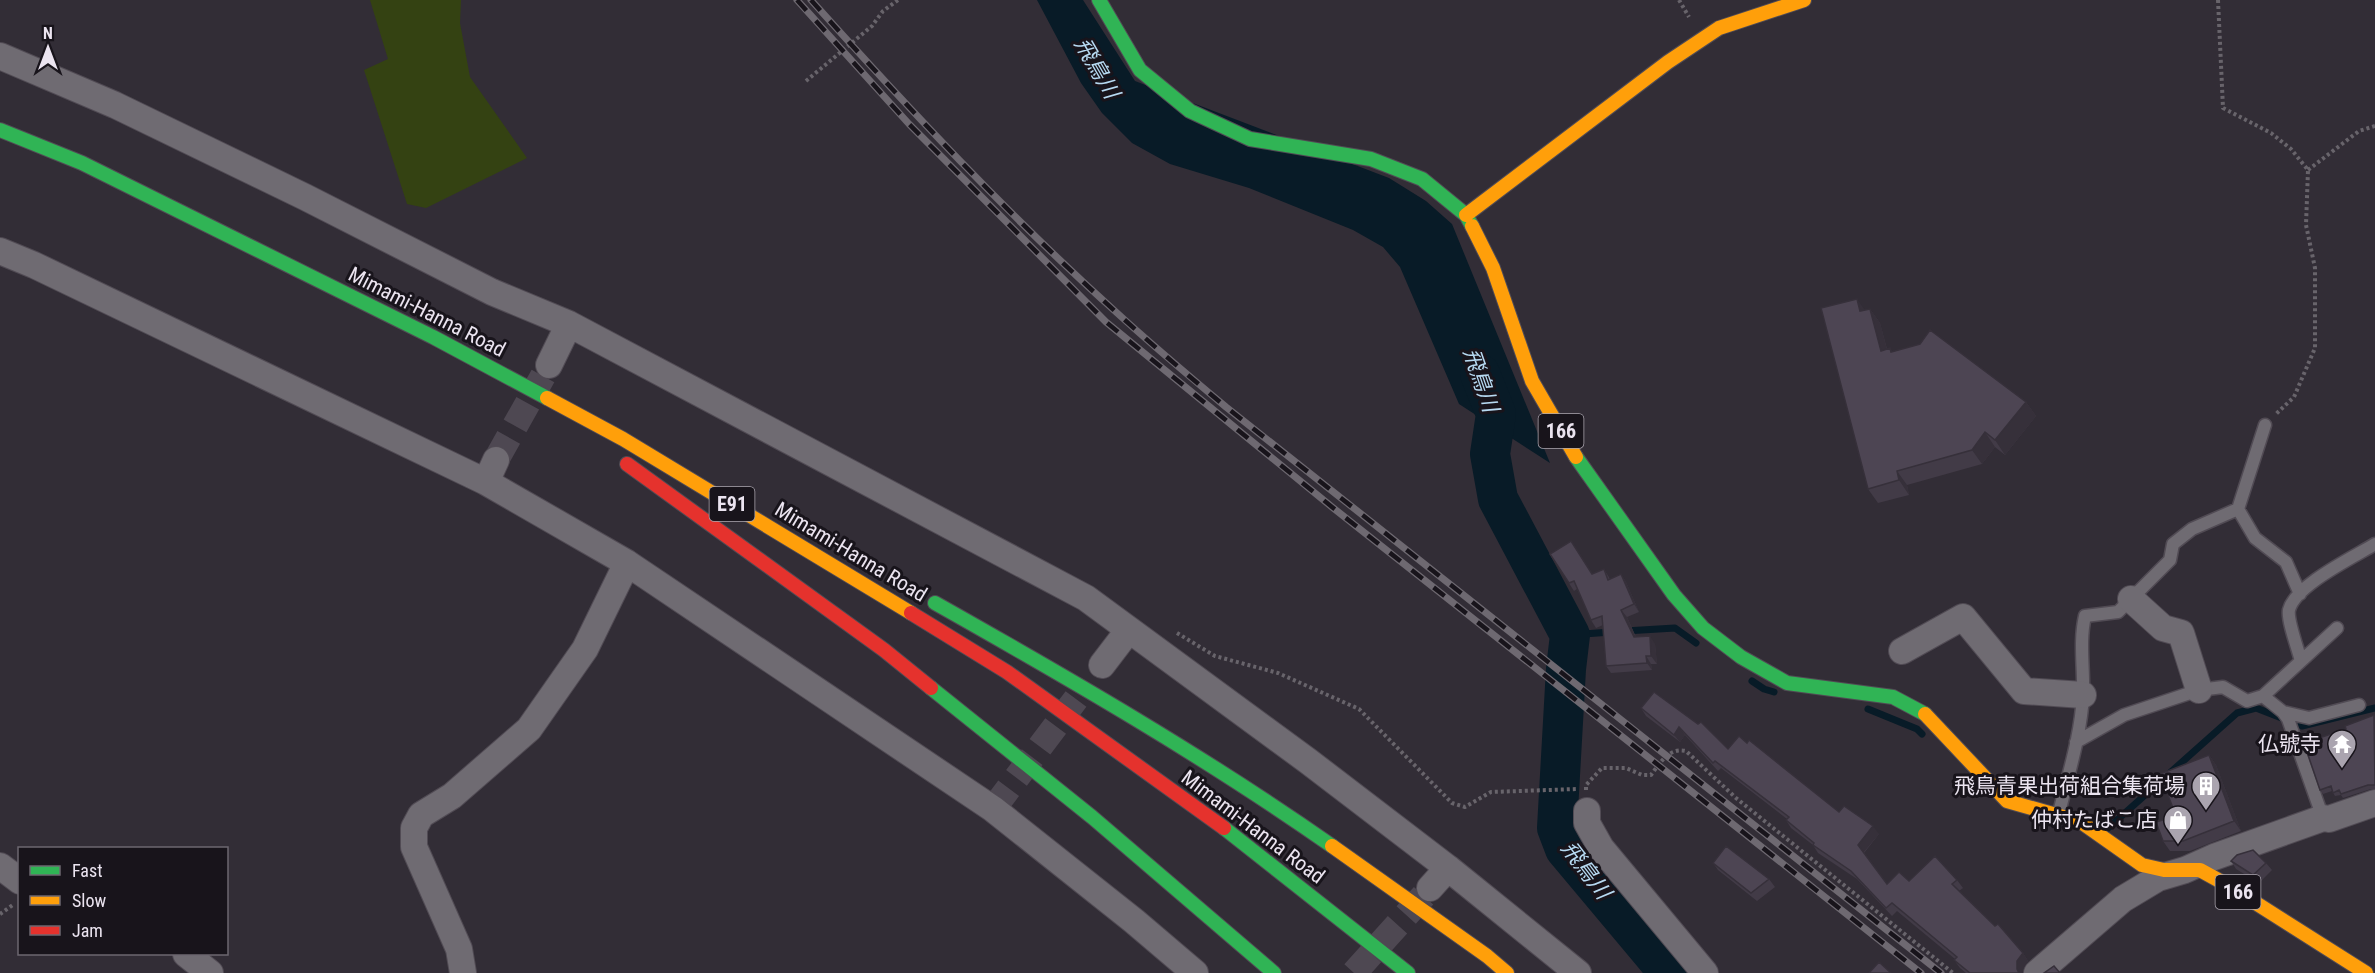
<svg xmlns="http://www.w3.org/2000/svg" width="2375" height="973" font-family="'Roboto Condensed','Noto Sans JP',sans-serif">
  <rect width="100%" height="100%" fill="#322d36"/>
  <!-- green -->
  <path fill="#344212" d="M 370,0 L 461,0 L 460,23 L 470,77 L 527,158 L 426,208 L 407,204 L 364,70 L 388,59 Z"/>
  <!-- water -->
  <path fill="#081b27" d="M 1037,0 L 1083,0 L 1135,81 L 1389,178 L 1426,201 L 1452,224 L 1550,463 L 1459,404 L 1400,267 L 1383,247 L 1353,230 L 1249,188 L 1170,164 L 1132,143 L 1102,113 L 1081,83 Z"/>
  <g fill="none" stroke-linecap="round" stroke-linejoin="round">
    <!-- stream -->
    <path stroke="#081b27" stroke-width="7" d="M 1625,631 L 1675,628 L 1696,643
      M 1570,635 L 1611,632
      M 1752,681 L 1764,689 L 1774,692
      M 1868,709 L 1917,729 L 1922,734
      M 2107,829 L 2237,713 L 2256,708 L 2302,726 L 2375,708"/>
    <!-- river -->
    <path stroke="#081b27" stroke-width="40" d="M 1480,374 L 1496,414 L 1490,454 L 1498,499 L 1570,635 L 1566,669 L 1557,828 L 1565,849 L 1669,973"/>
    <!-- street-tunnel -->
    <path stroke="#4e4852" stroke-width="26" stroke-dasharray="26 13" stroke-linecap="butt" d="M 496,460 L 543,376
      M 993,809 L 1076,699
      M 1354,973 L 1426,893"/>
    <!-- lane casing -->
    <g stroke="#514b54" stroke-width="15">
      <path id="lane" d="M 2238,509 L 2255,538 L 2286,562 L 2300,594
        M 2301,661 C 2298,649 2287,620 2289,610 C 2295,585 2354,557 2375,544
        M 2263,696 L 2337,628
        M 2283,712 L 2309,718 L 2359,705
        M 2076,742 L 2124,715 L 2199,690 L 2223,687 L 2247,701 L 2263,696 L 2283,712 L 2288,719 L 2323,818
        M 2059,813 C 2068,775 2081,735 2083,695 C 2084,668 2079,642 2085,616 L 2118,612 L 2170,560 L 2173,544 L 2192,529 L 2238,509 L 2265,425"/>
    </g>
    <!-- street casing -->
    <g stroke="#514b54" stroke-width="28">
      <path id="street" d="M 0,56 L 115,105 L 305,197 L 492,292 L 569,324 L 1086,598 L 1308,761 L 1448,868 L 1578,973
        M 0,251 L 34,265 L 486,482 L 627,563 L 993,809 L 1134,921 L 1195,973
        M 549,365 L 569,324
        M 486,482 L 496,460
        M 2131,599 L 2163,628 L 2181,633 L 2199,690
        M 1902,651 L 1963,617 L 2024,691 L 2083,695
        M 1102,665 L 1128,631
        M 1587,811 L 1587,823 L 1601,848 L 1705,973
        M 0,866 L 20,881
        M 1430,888 L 1448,868
        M 186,954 L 210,973
        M 463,973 L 459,949 L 414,847 L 414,828 L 421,815 L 452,796 L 529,729 L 585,649 L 627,563
        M 2037,973 L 2123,899 L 2158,878 L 2185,870 L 2214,857 L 2323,818 L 2329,819 L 2375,803"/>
    </g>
    <!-- fast casing -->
    <g stroke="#514b54" stroke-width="16">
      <path id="fast" d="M 1099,0 L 1140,70 L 1190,111 L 1250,139 L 1371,159 L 1422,179 L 1466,215 L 1472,226
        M 0,130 L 82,163 L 433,337 L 547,398
        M 1576,457 L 1674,595 L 1703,628 L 1741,657 L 1787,683 L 1893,697 L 1925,714
        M 935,603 C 1070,679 1205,757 1332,846
        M 931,688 L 1092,817 L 1274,973
        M 1224,828 L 1408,973"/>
    </g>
    <!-- slow casing -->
    <g stroke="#514b54" stroke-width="16">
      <path id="slow" d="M 1466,215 L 1668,62 L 1719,28 L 1804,0
        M 1472,226 L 1493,268 L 1532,381 L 1576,457
        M 547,398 L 623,439 L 911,613
        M 1925,714 L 2007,801 L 2081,822 L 2142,865 L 2164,870 L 2200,870 L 2229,886 L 2366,973
        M 1332,846 L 1487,956 L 1507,973"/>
    </g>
    <!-- jam casing -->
    <g stroke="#514b54" stroke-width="16">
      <path id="jam" d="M 627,464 L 884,650 L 931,688
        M 911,613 L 1007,672 L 1224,828"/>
    </g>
    <!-- path -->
    <path stroke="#68646b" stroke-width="4" stroke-dasharray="3 3" stroke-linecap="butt" d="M 1679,0 L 1689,17
      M 2218,0 L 2223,108 L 2271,133 L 2291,149 L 2308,170 L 2306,225 L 2315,268 L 2315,348 L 2294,397 L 2276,414
      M 806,81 L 872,26 L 883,11 L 898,0
      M 2308,170 L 2359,131 L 2375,126
      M 1177,633 L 1215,656 L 1278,673 L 1359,709 L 1452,803 L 1465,807 L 1491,792 L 1577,789
      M 1586,790 L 1586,785 L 1602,768 L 1626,768 L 1642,775 L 1651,775 C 1660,763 1669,747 1686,751 L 1736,798 L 1953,973
      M 0,914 L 14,904"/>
    <!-- lane -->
    <use href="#lane" stroke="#6f6b72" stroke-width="12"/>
    <!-- street -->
    <use href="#street" stroke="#6f6b72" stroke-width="26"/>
    <!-- fast -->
    <use href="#fast" stroke="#30b455" stroke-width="14"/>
    <!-- slow -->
    <use href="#slow" stroke="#ff9f0a" stroke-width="14"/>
    <!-- jam -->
    <use href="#jam" stroke="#e5322d" stroke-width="14"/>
    <!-- rail casing -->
    <g stroke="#6e6971" stroke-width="7">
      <path id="rail" d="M 797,0 L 909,124 L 1106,322 L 1332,507 L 1921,973
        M 811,0 C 908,108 1008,215 1116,312 C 1152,345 1189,376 1226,407 L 1941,973"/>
    </g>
    <!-- rail -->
    <use href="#rail" stroke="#18141b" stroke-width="4.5" stroke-dasharray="14" stroke-linecap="butt"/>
  </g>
  <!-- wall -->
  <path fill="#423b47" d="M 1870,309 L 1880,323 L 1887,349 L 2026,402 L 2036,416 L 2005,455 L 1995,447 L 1982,464 L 1907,485 L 1909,495 L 1878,503 L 1868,489 L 1865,310 Z
    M 1550,554 L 1593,574 L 1604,569 L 1610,579 L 1621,574 L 1626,582 L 1639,612 L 1627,617 L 1636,637 L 1655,644 L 1657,664 L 1651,664 L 1652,670 L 1611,673 L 1606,666 L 1603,625 L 1596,628 L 1591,620 L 1577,589 L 1574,591 Z
    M 1641,708 L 1728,749 L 1747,743 L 1839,812 L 1879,834 L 1864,853 L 1887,884 L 1909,881 L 1957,880 L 1963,888 L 1959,891 L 2023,953 L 2028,961 L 2023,969 L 2023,973 L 1966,973 L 1960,968 L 1954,960 L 1955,959 L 1897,911 L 1892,916 L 1857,879 L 1818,853 L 1813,845 L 1791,828 L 1786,820 L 1787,819 L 1721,768 L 1718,771 L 1685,735 L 1680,742 L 1646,716 Z
    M 2375,716 L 2375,789 L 2371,789 L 2343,798 L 2341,795 L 2335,796 L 2332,791 L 2323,794 L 2320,790 L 2346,729 Z
    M 2209,755 L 2216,765 L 2241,831 L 2190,851 L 2170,851 L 2163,841 Z
    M 2231,861 L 2266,863 L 2272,870 L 2259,883 L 2236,869 Z
    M 1713,863 L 1769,879 L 1775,887 L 1757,901 L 1718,870 Z"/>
  <!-- shaded-wall -->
  <path fill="#36303a" d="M 1857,299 L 1867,313 L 1860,311 Z
    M 1870,309 L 1880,323 L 1891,365 L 1881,351 Z
    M 2026,402 L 2036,416 L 2005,455 L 1995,440 Z
    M 1985,432 L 1995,447 L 1982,464 L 1972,450 Z
    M 1897,471 L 1907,485 L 1909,495 L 1899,480 Z
    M 1621,574 L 1626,582 L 1639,612 L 1634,604 Z
    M 1621,610 L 1627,617 L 1639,645 L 1634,637 Z
    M 1650,636 L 1655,644 L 1657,664 L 1651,656 Z
    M 1646,656 L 1651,664 L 1652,670 L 1647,663 Z
    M 1679,727 L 1685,735 L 1680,742 L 1674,735 Z
    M 2209,755 L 2216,765 L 2241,831 L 2234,821 Z
    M 1873,826 L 1879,834 L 1863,853 L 1858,845 Z
    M 2023,953 L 2028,961 L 2023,969 L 2023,973 L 2019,973 L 2017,969 L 2017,961 Z"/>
  <!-- building -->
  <path fill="#4d4553" stroke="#36303a" stroke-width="1.5" d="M 1857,299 L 1860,311 L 1870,309 L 1881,351 L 1890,348 L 1891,352 L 1920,344 L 1930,330 L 2026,402 L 1995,440 L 1985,432 L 1972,450 L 1897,471 L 1899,480 L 1868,489 L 1821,308 Z
    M 1571,541 L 1592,574 L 1604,569 L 1608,580 L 1621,574 L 1634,604 L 1621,610 L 1634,637 L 1650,636 L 1651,656 L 1646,656 L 1647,663 L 1606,666 L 1602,616 L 1591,620 L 1574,581 L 1569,583 L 1550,554 Z
    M 1654,692 L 1698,724 L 1701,722 L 1728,749 L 1739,736 L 1747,743 L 1749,740 L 1839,812 L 1844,806 L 1873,826 L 1858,845 L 1887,884 L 1899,872 L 1909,881 L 1935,856 L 1957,880 L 1952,884 L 1995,926 L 1998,924 L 2023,953 L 2017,961 L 2017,969 L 2019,973 L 1970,973 L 1954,960 L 1957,957 L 1892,903 L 1886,908 L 1851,871 L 1813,845 L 1814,843 L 1786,820 L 1789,817 L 1715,761 L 1713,763 L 1679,727 L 1674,735 L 1641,708 Z
    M 2374,715 L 2375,785 L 2368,785 L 2341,794 L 2339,790 L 2333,793 L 2331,786 L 2320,790 L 2304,743 L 2346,729 L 2345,726 Z
    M 2209,755 L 2234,821 L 2183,841 L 2163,841 L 2156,822 L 2176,816 L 2160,774 Z
    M 1726,846 L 1769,879 L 1751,893 L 1713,863 Z
    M 2253,850 L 2266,863 L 2253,875 L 2231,861 L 2237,855 Z
    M 1879,962 L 1891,973 L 1869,973 Z
    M 2054,966 L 2060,973 L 2044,973 Z"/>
  <!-- icons -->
  <defs>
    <g id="temple-pin" transform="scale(1.5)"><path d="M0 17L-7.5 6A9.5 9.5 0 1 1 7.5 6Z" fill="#aaa4af" stroke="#18141b"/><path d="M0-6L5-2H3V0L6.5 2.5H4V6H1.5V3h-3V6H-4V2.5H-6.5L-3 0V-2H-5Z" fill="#fff"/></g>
    <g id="building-pin" transform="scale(1.5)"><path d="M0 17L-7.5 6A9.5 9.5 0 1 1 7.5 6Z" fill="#aaa4af" stroke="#18141b"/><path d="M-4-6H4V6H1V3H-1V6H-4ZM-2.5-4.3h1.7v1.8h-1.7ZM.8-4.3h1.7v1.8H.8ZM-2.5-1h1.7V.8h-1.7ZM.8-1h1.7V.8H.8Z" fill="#fff"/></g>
    <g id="shop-pin" transform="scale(1.5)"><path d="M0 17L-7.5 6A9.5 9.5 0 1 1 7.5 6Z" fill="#aaa4af" stroke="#18141b"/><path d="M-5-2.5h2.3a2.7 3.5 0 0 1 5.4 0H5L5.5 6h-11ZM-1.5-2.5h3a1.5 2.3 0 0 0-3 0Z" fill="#fff"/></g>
  </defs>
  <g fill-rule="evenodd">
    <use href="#temple-pin" x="2342" y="744"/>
    <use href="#building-pin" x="2206" y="786"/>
    <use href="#shop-pin" x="2178" y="820"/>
  </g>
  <g text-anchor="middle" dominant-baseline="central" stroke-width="6" stroke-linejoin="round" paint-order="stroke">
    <!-- shield labels -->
    <g fill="#18141b" stroke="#aca6b0" stroke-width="1.5">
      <rect x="1538.5" y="414" width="45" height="34" rx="4.5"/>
      <rect x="709.5" y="487" width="45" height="34" rx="4.5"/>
      <rect x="2215.5" y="875" width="45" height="34" rx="4.5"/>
    </g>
    <g font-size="20" font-weight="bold" fill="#ebe4f0">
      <text x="1561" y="431">166</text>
      <text x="732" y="504">E91</text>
      <text x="2238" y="892">166</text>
    </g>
    <!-- street labels -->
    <g font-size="21" fill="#ebe4f0" stroke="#18141b">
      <text transform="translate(427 312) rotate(27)">Mimami-Hanna Road</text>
      <text transform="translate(851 552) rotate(31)">Mimami-Hanna Road</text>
      <text transform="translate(1253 827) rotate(37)">Mimami-Hanna Road</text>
    </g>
    <!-- poi labels -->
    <g font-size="21" fill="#ebe4f0" stroke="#18141b" text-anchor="end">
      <text x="2321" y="744">仏號寺</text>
      <text x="2185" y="786">飛鳥青果出荷組合集荷場</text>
      <text x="2157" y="820">仲村たばこ店</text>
    </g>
    <!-- water labels -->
    <g font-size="22" font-style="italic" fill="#b7daf2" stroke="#18141b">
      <text transform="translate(1097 68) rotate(60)">飛鳥川</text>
      <text transform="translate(1481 380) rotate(71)">飛鳥川</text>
      <text transform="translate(1586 870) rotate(53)">飛鳥川</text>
    </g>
  </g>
  <!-- legend -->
  <rect x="18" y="847" width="210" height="108" fill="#18141b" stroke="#6c6770" stroke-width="1.5"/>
  <rect x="30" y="866" width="30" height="9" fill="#30b455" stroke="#6c6770" stroke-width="1.5"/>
  <text x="72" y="877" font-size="18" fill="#ebe4f0">Fast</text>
  <rect x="30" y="896" width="30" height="9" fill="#ff9f0a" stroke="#6c6770" stroke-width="1.5"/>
  <text x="72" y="907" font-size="18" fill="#ebe4f0">Slow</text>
  <rect x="30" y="926" width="30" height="9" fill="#e5322d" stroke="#6c6770" stroke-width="1.5"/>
  <text x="72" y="937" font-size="18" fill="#ebe4f0">Jam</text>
  <!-- north arrow -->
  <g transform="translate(48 48)" stroke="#18141b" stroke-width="4.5" paint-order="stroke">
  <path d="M0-4.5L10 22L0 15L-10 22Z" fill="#ebe4f0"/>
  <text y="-9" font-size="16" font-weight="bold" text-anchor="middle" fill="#ebe4f0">N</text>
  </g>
</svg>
